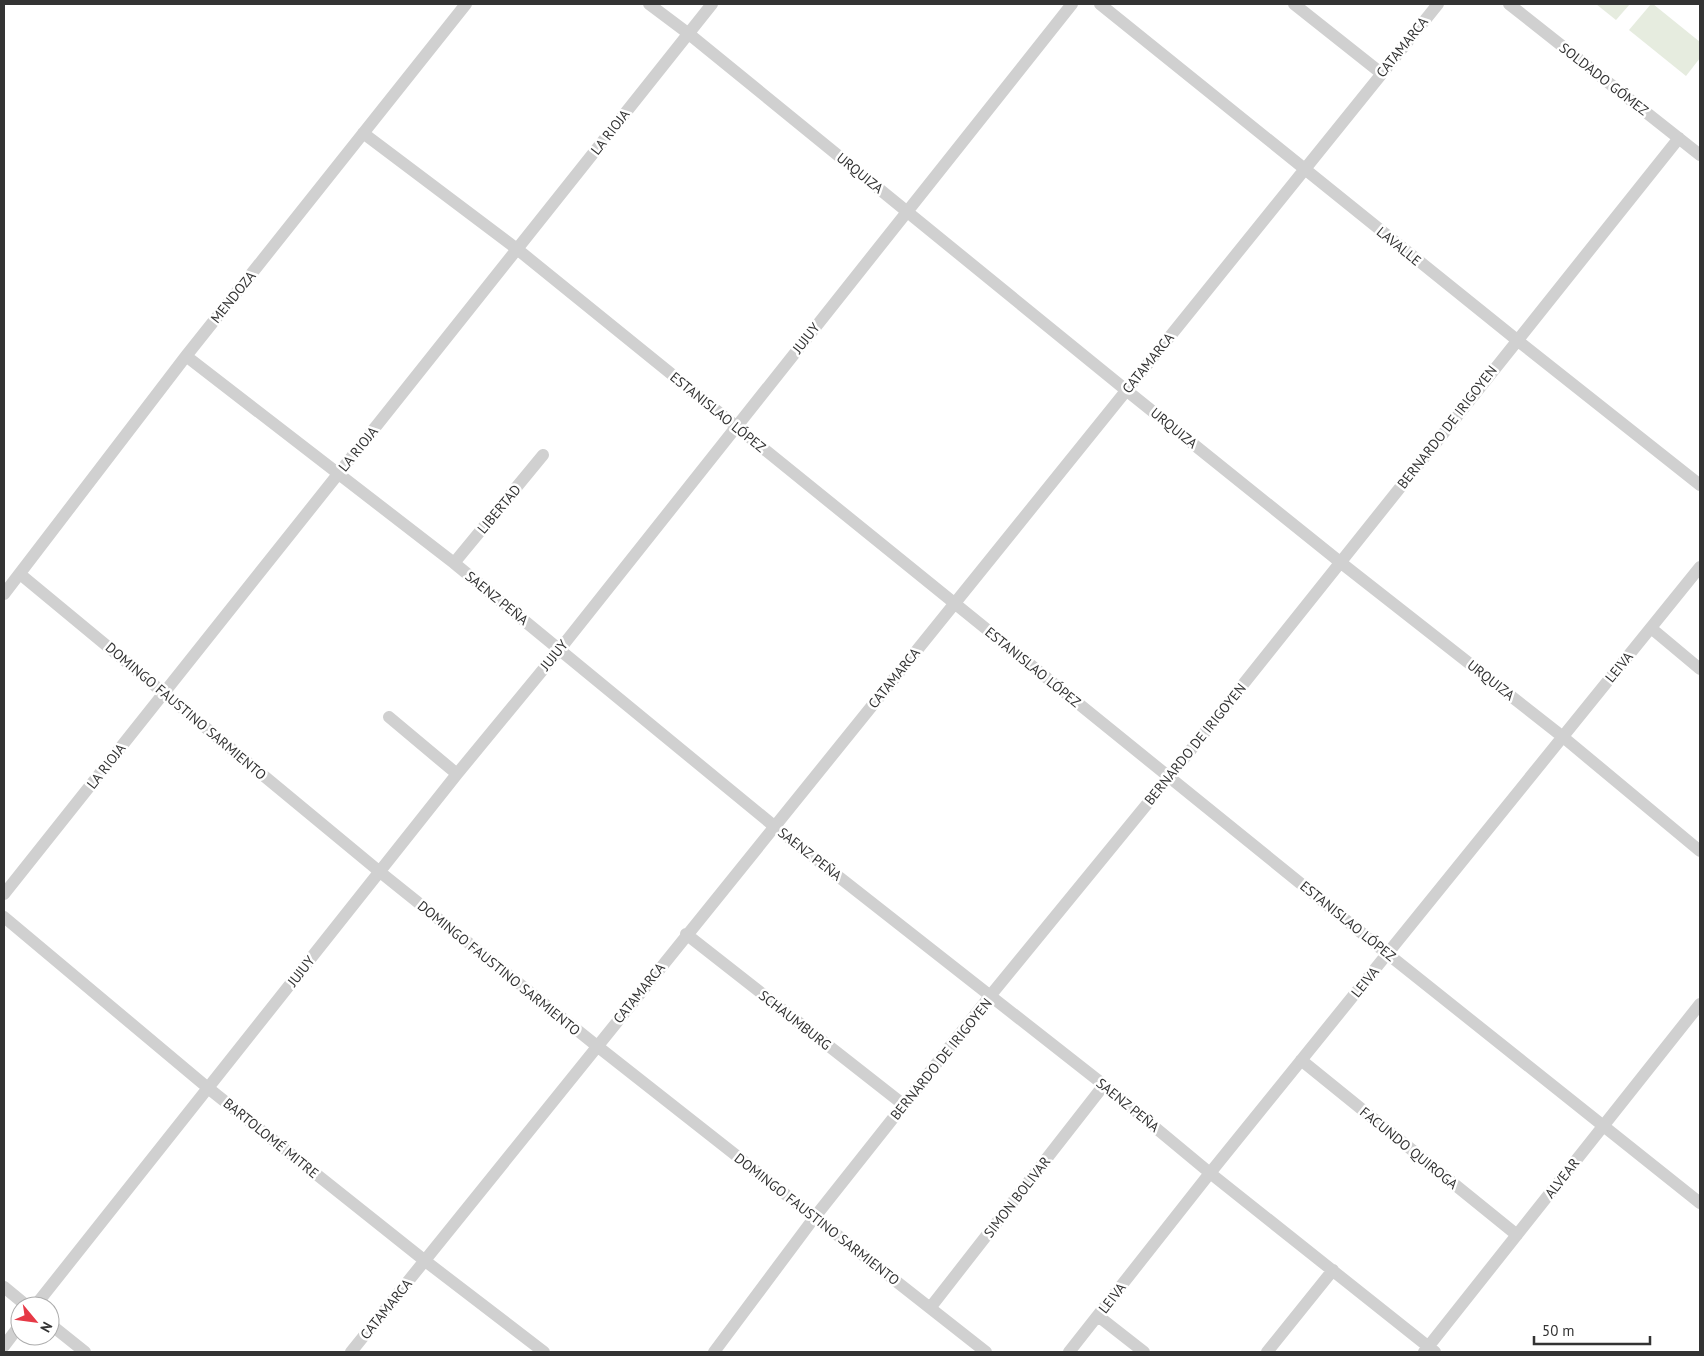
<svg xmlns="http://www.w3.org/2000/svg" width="1704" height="1356" font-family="'PT Sans',sans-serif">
  <rect width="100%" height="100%" fill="#fff"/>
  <!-- grass -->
  <path fill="#e6ecdf" d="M 1596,4 L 1630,4 L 1616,20 Z
    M 1651,4 L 1653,4 L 1700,42 L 1700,58 L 1686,76 L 1629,30 Z"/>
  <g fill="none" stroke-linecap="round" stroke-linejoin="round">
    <!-- street -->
    <path stroke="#d0d0d0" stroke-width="12" d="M 649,4 L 689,34 L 1126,390 L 1340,562 L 1563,737 L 1700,851
      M 1100,4 L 1517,340 L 1700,485
      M 1294,4 L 1381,73
      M 1509,4 L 1700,155
      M 363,133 L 517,249 L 1384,951 L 1700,1203
      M 186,356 L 454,563 L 774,826 L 1104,1085 L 1210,1173 L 1435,1352
      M 454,563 L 543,455
      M 20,574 L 380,872 L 597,1046 L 986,1352
      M 4,594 L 186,356 L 466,4
      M 1651,628 L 1700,669
      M 389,717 L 457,774
      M 4,894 L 712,4
      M 4,917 L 208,1088 L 424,1260 L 544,1352
      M 686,934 L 904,1105
      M 1301,1060 L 1517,1235
      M 4,1287 L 27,1306
      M 35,1306 L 457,774 L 560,649 L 1072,4
      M 930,1308 L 1104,1085
      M 1098,1316 L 1144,1352
      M 50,1324 L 85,1352
      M 4,1346 L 20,1325
      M 351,1352 L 1438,4
      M 714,1352 L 814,1218 L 990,996 L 1170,776 L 1679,138
      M 1069,1352 L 1210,1173 L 1700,567
      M 1267,1352 L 1333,1270
      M 1424,1352 L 1700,1004"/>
  </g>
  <g text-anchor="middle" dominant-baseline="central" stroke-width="5" stroke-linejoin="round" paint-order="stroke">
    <!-- street labels -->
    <g font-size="14" fill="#333" stroke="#fff">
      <text transform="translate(1402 47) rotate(-51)">CATAMARCA</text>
      <text transform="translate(1604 79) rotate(38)">SOLDADO GÓMEZ</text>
      <text transform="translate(610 132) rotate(-52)">LA RIOJA</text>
      <text transform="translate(860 173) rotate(39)">URQUIZA</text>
      <text transform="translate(1399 246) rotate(39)">LAVALLE</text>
      <text transform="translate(233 297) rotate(-51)">MENDOZA</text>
      <text transform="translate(806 338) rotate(-52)">JUJUY</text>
      <text transform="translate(1148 363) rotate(-51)">CATAMARCA</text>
      <text transform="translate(718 412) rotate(39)">ESTANISLAO LÓPEZ</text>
      <text transform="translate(1447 427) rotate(-52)">BERNARDO DE IRIGOYEN</text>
      <text transform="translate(1174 428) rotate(39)">URQUIZA</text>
      <text transform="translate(358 449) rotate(-51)">LA RIOJA</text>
      <text transform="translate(499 509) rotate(-50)">LIBERTAD</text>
      <text transform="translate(497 598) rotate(39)">SAENZ PEÑA</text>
      <text transform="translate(554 655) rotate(-51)">JUJUY</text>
      <text transform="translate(1033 667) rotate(39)">ESTANISLAO LÓPEZ</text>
      <text transform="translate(1619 667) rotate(-51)">LEIVA</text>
      <text transform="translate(894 678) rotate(-51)">CATAMARCA</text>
      <text transform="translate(1491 680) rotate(38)">URQUIZA</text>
      <text transform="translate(186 711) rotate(40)">DOMINGO FAUSTINO SARMIENTO</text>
      <text transform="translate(1195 744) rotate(-51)">BERNARDO DE IRIGOYEN</text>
      <text transform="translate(106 766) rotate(-52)">LA RIOJA</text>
      <text transform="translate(810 854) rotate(38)">SAENZ PEÑA</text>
      <text transform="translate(1348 921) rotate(39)">ESTANISLAO LÓPEZ</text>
      <text transform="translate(499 968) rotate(39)">DOMINGO FAUSTINO SARMIENTO</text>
      <text transform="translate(301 971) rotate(-52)">JUJUY</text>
      <text transform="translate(1365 982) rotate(-51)">LEIVA</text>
      <text transform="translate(639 993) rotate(-51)">CATAMARCA</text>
      <text transform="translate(795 1020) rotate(38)">SCHAUMBURG</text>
      <text transform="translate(941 1059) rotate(-51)">BERNARDO DE IRIGOYEN</text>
      <text transform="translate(1128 1105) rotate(39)">SAENZ PEÑA</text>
      <text transform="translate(271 1138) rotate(39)">BARTOLOMÉ MITRE</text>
      <text transform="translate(1409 1148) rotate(39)">FACUNDO QUIROGA</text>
      <text transform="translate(1562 1178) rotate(-52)">ALVEAR</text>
      <text transform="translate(1017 1197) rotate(-52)">SIMON BOLIVAR</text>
      <text transform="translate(817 1219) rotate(38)">DOMINGO FAUSTINO SARMIENTO</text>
      <text transform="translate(1112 1298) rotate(-52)">LEIVA</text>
      <text transform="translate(386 1309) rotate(-51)">CATAMARCA</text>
    </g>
  </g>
  <!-- border -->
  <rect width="1704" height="1356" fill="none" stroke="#333333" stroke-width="10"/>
  <!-- north arrow -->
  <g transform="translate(35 1321) rotate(119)"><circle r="24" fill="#ffffff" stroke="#adadad"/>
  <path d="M0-4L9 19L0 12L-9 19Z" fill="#e63946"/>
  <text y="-8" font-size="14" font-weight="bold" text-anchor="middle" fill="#333333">N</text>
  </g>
  <!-- scale -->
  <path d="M1534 1336v8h116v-8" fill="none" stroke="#333333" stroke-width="2.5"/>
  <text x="1542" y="1336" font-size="15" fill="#333333" stroke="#ffffff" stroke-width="4" paint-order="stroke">50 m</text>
</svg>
